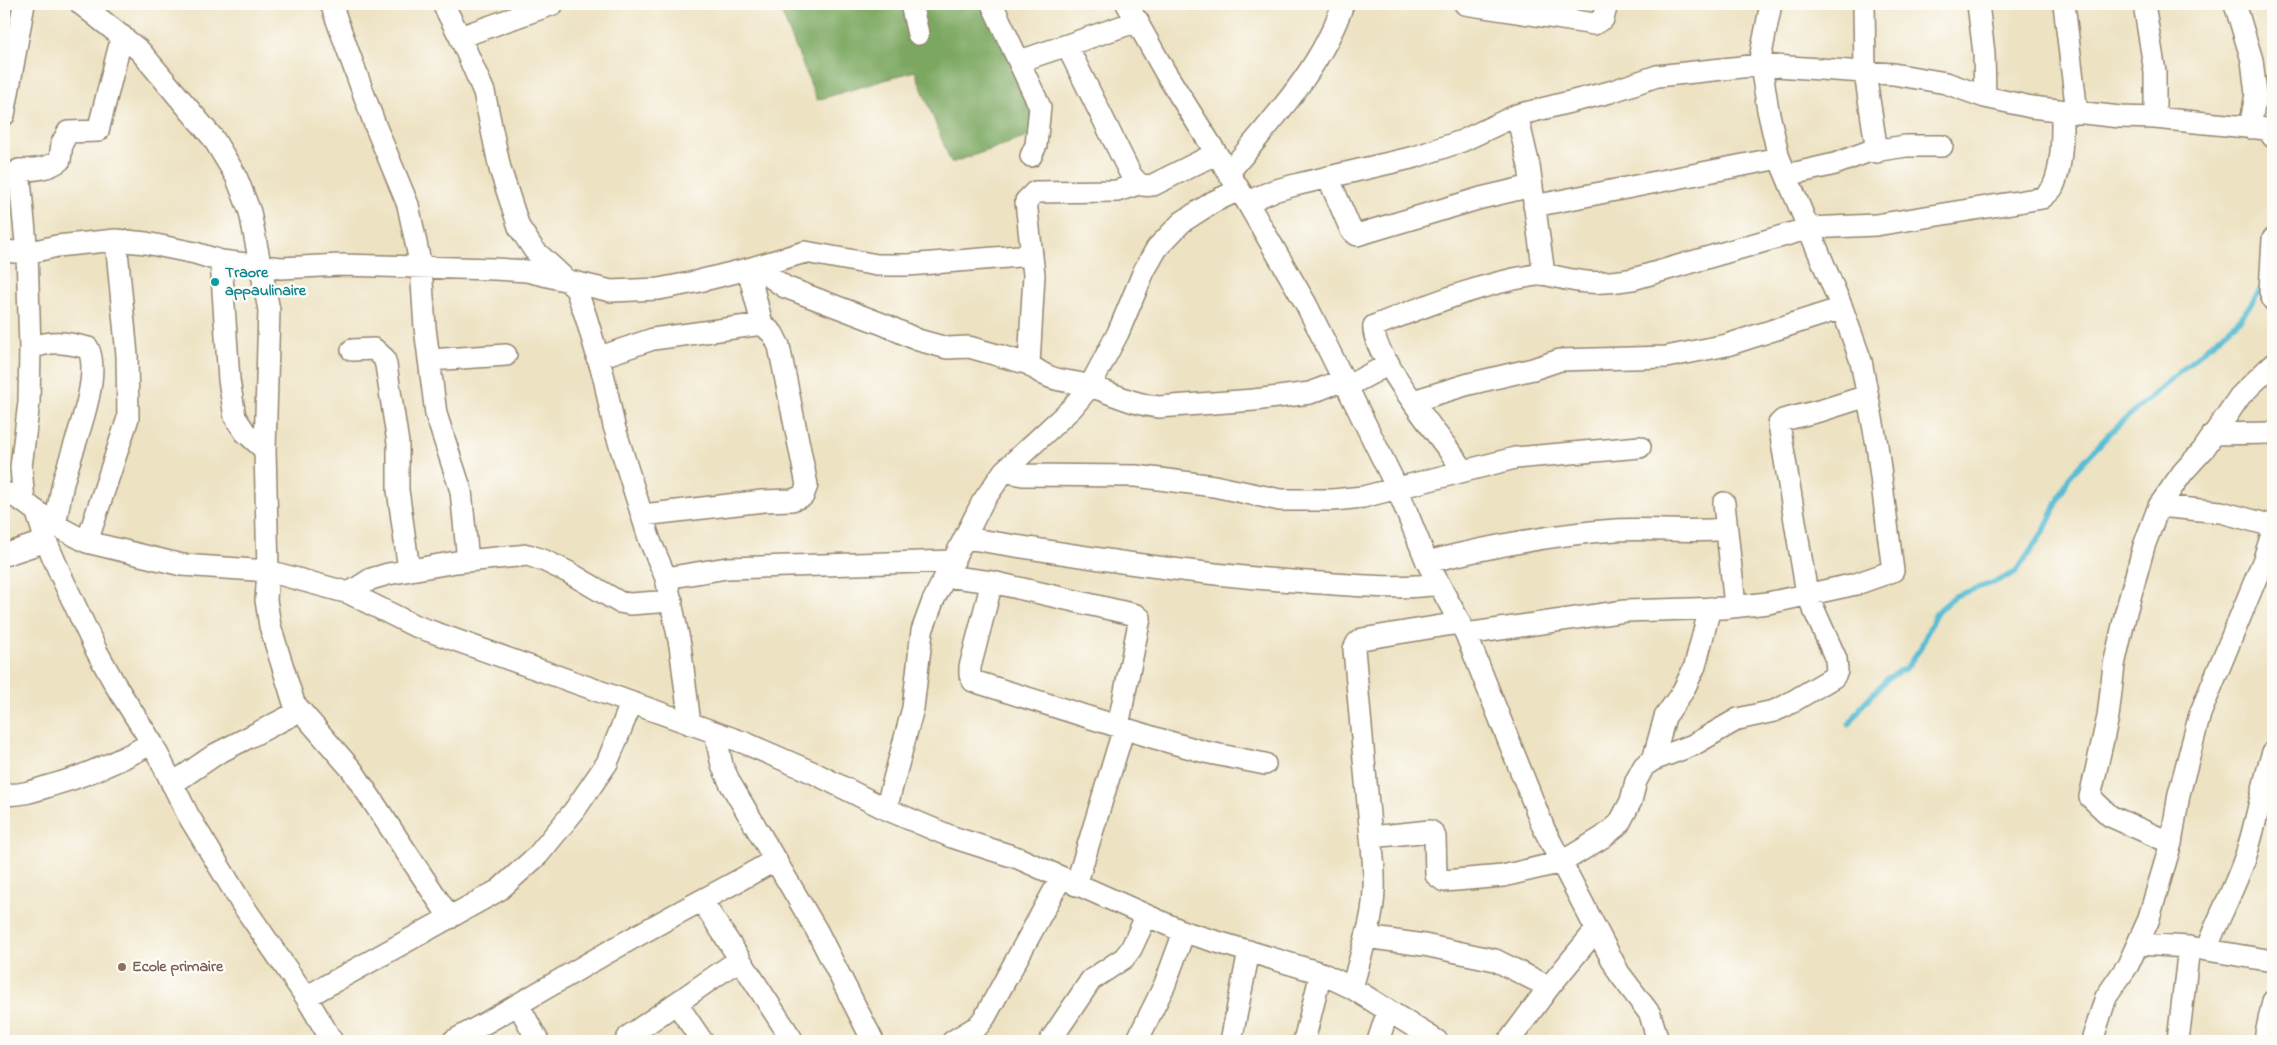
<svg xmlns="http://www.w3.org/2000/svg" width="2277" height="1045" font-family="'Indie Flower',sans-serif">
  <rect width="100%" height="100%" fill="#fdfcf7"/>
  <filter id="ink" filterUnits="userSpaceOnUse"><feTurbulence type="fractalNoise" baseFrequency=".02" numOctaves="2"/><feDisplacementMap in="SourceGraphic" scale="10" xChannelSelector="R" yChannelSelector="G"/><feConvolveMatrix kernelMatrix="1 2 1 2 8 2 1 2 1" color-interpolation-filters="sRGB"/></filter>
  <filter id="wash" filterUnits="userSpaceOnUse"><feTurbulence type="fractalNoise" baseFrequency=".0096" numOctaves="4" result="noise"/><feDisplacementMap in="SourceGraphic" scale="20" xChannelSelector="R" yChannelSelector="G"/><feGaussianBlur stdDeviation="1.12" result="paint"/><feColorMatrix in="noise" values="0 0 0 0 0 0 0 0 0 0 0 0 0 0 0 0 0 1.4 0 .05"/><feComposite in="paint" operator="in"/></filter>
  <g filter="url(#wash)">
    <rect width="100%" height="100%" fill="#ede2c2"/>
    <!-- forest -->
    <path fill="#7ba760" stroke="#5b683f" d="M 778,4 L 989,4 L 1048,130 L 951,163 L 915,71 L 817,100 Z"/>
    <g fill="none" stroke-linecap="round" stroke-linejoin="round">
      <!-- stream -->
      <path stroke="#57bdd4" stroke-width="5.5" d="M 1849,725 L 1864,703 L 1888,678 L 1906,668 L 1920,649 L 1936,613 L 1955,596 L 2000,580 L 2016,572 L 2045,529 L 2069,477 L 2114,429 L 2241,318 L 2264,285"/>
    </g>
  </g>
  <g filter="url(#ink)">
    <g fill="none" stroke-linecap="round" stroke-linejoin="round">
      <!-- minor casing -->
      <g stroke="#948670" stroke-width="24">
        <path id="minor" d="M 81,4 L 140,51 L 213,138 L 236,176 L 250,212 L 269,310 L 265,450 L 268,571 L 266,600 L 270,626 L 294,703 L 352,770 L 450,918
          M 331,4 L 375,125 L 408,205 L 421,267 L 425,328 L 436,414 L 461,491 L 468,561
          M 443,4 L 460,37 L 484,92 L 500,169 L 519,227 L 534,250 L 576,289 L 586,317 L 604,378 L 614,426 L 650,541 L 666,578 L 680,645 L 690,724
          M 911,4 L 918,34
          M 992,4 L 1040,107 L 1036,145 L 1031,156
          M 1127,4 L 1165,72 L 1247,202 L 1306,304 L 1397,488 L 1427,562 L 1466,634 L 1544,829 L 1619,973 L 1650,1014 L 1658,1041
          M 1465,4 L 1594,24 L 1603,19 L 1607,4
          M 1864,4 L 1865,73 L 1877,152
          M 1978,4 L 1984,53 L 1985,97
          M 2064,4 L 2077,113
          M 2144,4 L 2155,72 L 2155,118
          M 2235,4 L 2252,60 L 2256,94 L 2250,128
          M 460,37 L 553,4
          M 1067,46 L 1131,175 C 1138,184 1141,187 1153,185 L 1215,154
          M 1020,61 L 1138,21
          M 4,115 L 24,4
          M 1229,172 C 1272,120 1321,69 1343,4
          M 1787,175 L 1835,164 L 1867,152 L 1906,146 L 1942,146
          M 1328,177 L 1351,230 L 1357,235 L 1481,198 L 1532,186
          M 1138,184 L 1117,191 L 1035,192 L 1026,201 L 1034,275 L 1029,364 C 1054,385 1066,378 1093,387 C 1115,395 1136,405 1159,407 L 1254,400 L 1310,393 L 1343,380
          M 1247,202 L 1273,191 L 1299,184 L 1415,157 L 1462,141 L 1517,115 L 1610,92 L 1657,76 L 1760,65 L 1893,74 L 1946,83 L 1985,97 L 2031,107 L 2120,117 L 2155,118 L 2267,129 L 2273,137
          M 1534,206 L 1779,158
          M 2273,239 L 2270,291 L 2273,300
          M 4,251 L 27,253 L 57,246 L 116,240 L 146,243 L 195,253 L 221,261 L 281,268 L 341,265 L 494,269 L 527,271 L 611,291 L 659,289 L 695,282 L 748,269 L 805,252 L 877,265 L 908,265 L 1032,255
          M 221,261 L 229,380 L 235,417 L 245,432 L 265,450
          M 756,267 L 785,287 L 885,325 L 918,340 L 947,348 L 969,347 L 1029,364
          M 748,269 L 762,324
          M 1544,274 C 1581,283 1596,285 1633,279 L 1810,228 L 1876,225 L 2042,198 C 2045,195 2051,191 2053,187 C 2063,166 2062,133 2062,111
          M 30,348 L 27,253 L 19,170 C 33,170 49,169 60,160 L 62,143 L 68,132 L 98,131 L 122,36
          M 352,350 L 374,349 L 384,358 L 386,365 L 398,443 L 398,490 L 409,570
          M 597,358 L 653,339 L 762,324 L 773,334 L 779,346 L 807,485 L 803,496 L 792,500 L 763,501 L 643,515
          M 429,360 L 506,355
          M 1346,387 L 1389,364
          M 1413,401 L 1469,384 L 1533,369 L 1560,360 L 1666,357 L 1727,345 L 1842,308
          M 2213,434 L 2273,433
          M 1464,470 C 1447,447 1369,351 1374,326 C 1425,306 1490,280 1544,274 L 1529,166 L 1517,115
          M 1004,471 L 1023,475 L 1136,476 L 1214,486 L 1280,500 L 1333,500 L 1363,497 L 1515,458 L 1640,447
          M 4,494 L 10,494 L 24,502 L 55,525 L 87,542 L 182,565 L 268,571 L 349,593 L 413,625 L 745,743 L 814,773 L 886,809 L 952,837 L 1018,858 L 1184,932 L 1321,973 L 1352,988 L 1437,1041
          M 24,502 L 21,467 L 29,402 L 30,348 C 53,340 64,342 88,348 C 103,378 71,450 63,483 C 60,497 58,511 55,525
          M 1724,503 L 1735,606
          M 2159,506 L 2221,512 L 2273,526
          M 37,513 L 46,541 L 63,580 L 96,650 L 116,686 L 152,743 L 188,815 L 242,904 L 306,997 L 332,1041
          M 965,538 C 1079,556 1193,575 1307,582 C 1352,585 1395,590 1439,584
          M 87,542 L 128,418 L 127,355 L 116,240
          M 4,555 L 46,541
          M 1427,562 C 1488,547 1552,534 1616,530 C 1653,528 1689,533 1726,529
          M 946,576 L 992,582 L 1136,615 L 1140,618 L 1118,726
          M 666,578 L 727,568 L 954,561
          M 992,582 L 970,667 L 970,675 L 973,681 L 1155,738 L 1205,752 L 1265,764
          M 349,593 L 371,579 L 388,574 L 456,562 L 528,555 L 545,561 L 568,572 L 619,602 L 630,604 L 672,601
          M 1466,634 L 1625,611 L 1723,608 L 1768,603 L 1856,584 L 1893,571 L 1877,445 L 1861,361 L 1842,308 L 1779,158 L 1768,110 L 1760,59 L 1771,4
          M 715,733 L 722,765 L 730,783 L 817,931 L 873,1041
          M 1653,760 L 1665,717 L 1683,691 L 1695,666 L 1710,608
          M 172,784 L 216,754 L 300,711
          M 4,794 C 19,796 34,791 49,786 C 86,776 118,762 152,743
          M 886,809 L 913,708 L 922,631 L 933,601 L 982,503 L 1004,471 L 1072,408 L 1090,386 L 1118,333 L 1144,271 L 1157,248 L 1182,222 L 1213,202 L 1239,190
          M 1371,837 L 1354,649 L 1357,643 L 1362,639 L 1459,623
          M 2171,843 L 2110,816 L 2090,797 L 2108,717 L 2114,665 L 2126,612 L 2144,546 L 2159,506 L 2183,472 L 2203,450 L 2240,396 L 2273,364
          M 1076,885 L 1124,728
          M 702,901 L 793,1041
          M 1366,937 C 1377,902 1375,873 1371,837 L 1430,831 L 1433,833 L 1435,837 L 1436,875 L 1444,881 L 1503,876 L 1562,862 L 1603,837 L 1619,824 L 1631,801 L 1636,781 L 1644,766 L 1653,760 L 1693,745 L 1738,719 L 1774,711 L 1785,706 L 1834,677 L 1837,671 L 1836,659 L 1807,594 L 1779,424 L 1783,420 L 1823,410 L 1867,396
          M 2138,944 L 2189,947 L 2273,961
          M 2206,950 C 2218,918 2235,888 2246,855 C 2257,821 2262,786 2273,752
          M 1352,988 L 1366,937 L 1424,945 L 1495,960 L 1549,987 L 1596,930
          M 306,997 L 499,890 L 538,855 L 574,811 L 607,763 L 631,704
          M 677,1004 L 702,1041
          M 519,1006 L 538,1041
          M 2266,1034 L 2273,1001
          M 453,1041 C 523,1003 590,961 660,923 C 699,901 739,882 776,859
          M 626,1041 L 629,1036 L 740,959
          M 953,1041 L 978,1026 L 985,1017 L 1061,878
          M 1050,1041 L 1091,980 L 1124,958 L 1131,949 L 1146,917
          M 1137,1041 L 1165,984 L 1184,932
          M 1231,1041 L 1249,951
          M 1304,1041 L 1321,973
          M 1378,1041 L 1388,1011
          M 1509,1041 L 1549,987
          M 2092,1041 L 2106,997 L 2128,965 L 2148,921 L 2171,843 L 2179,794 L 2200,714 L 2264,559 L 2273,531
          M 2178,1041 L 2189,947"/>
      </g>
      <!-- minor -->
      <use href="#minor" stroke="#fff" stroke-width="21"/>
    </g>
  </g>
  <!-- markers -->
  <circle fill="#0f9aa8" stroke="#fdfcf7" stroke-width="2" cx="215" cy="282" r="5"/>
  <circle fill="#8d6e63" stroke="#fdfcf7" stroke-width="2" cx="122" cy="967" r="5"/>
  <g text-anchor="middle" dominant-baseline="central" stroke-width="5" stroke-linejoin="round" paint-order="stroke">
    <!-- culture labels -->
    <g font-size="16" font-weight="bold" fill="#0d838f" stroke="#fdfcf7" text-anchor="start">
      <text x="225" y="273">Traore<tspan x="225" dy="18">appaulinaire</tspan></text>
    </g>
    <!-- education labels -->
    <g font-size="16" font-weight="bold" fill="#785e54" stroke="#fdfcf7" text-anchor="start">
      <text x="132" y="967">Ecole primaire</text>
    </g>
  </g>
  <!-- margin -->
  <rect width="2277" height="1045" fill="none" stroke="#fdfcf7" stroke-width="20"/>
</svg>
